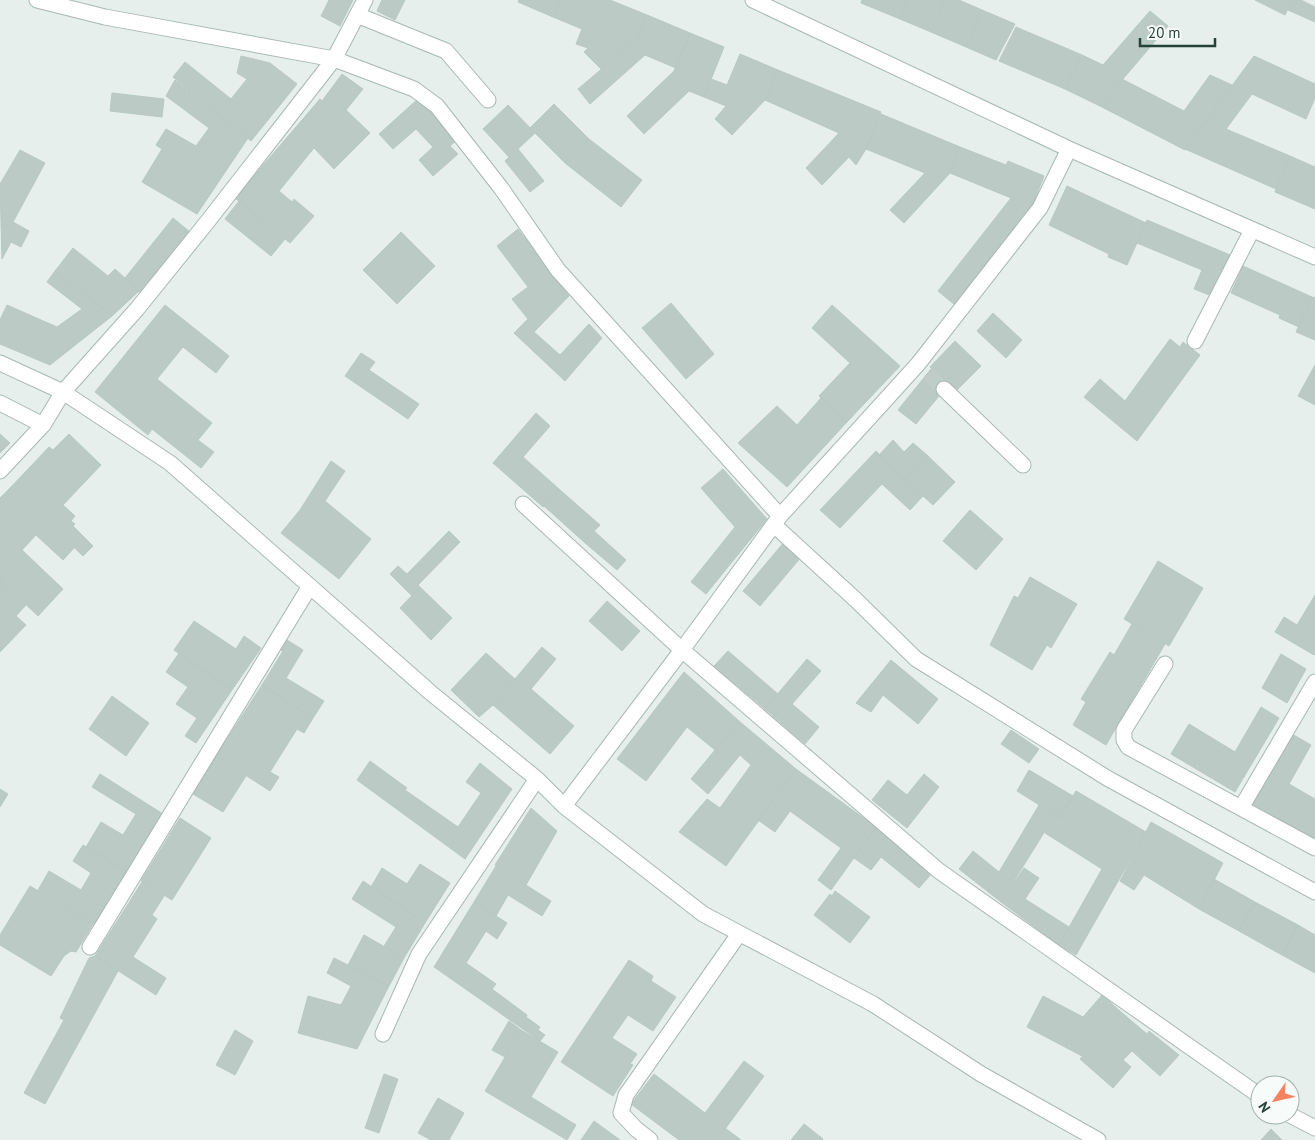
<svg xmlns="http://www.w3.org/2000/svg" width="1315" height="1140" font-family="'PT Sans',sans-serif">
  <rect width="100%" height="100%" fill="#e6efeb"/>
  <!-- building -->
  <path fill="#bbcac4" stroke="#b8c9c2" d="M 329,0 L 353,0 L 340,26 L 321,16 Z
    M 382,0 L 405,0 L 395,20 L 377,11 Z
    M 519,0 L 560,0 L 553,17 L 518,2 Z
    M 560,0 L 610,0 L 647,15 L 637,39 L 601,69 L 584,52 L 588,48 L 576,44 L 582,29 L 553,17 Z
    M 862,0 L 908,0 L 900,19 L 861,3 Z
    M 908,0 L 944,0 L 931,32 L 900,19 Z
    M 944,0 L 959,0 L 982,10 L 966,47 L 931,32 Z
    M 1255,0 L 1292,0 L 1285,15 Z
    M 1292,0 L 1301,0 L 1315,7 L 1315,22 L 1288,10 Z
    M 982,10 L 1015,24 L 996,60 L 966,47 Z
    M 1150,11 L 1168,26 L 1100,106 L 1065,89 L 1082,55 L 1103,65 Z
    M 647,15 L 690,33 L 676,68 L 645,55 L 590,104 L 578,89 L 637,39 Z
    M 1016,27 L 1082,55 L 1065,89 L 999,61 Z
    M 690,33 L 724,47 L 704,97 L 689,91 L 644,134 L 627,116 L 674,71 Z
    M 740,54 L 778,70 L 765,100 L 732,135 L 715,119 L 726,106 L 704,97 L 711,79 L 727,85 Z
    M 241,56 L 270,63 L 297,84 L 251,141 L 173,77 L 185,62 L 231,99 L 247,79 L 237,73 Z
    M 1254,56 L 1315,84 L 1315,98 L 1306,119 L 1252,94 L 1226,129 L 1290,156 L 1276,189 L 1185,149 Z
    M 778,70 L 881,112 L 866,149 L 856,165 L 849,157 L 822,185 L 806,168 L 839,133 L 765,100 Z
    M 342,74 L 363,89 L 346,110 L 370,133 L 334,169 L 314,148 L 279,191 L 292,202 L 294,199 L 314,216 L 290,243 L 235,198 L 320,99 L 322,101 Z
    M 1210,75 L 1232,85 L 1185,150 L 1100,106 L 1122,79 L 1184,111 Z
    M 175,80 L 248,138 L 197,214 L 142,182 L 162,149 L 156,145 L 166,129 L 196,146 L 209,128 L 166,96 Z
    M 112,93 L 164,99 L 162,117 L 110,111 Z
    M 419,98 L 457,140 L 450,146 L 458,154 L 433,176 L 419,160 L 433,147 L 416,129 L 393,149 L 379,134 Z
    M 554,104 L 589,139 L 565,163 L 530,128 Z
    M 508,105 L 535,133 L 518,149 L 544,181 L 530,192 L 505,161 L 509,157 L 483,129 Z
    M 881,114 L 960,147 L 950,173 L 904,223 L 890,210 L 925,173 L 866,149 Z
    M 589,139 L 642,180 L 621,207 L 565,163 Z
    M 960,147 L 1006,165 L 1008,161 L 1044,176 L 1032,206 L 955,305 L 938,291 L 1011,198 L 950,173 Z
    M 20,150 L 45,163 L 13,222 L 29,231 L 21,247 L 11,242 L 2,259 L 0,184 Z
    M 1290,156 L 1315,167 L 1315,209 L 1275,192 Z
    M 1067,186 L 1146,223 L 1127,265 L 1108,257 L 1109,254 L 1049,225 Z
    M 239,201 L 285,239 L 271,256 L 225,219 Z
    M 173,218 L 191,233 L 141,293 L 125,278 Z
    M 1147,220 L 1230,255 L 1212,296 L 1194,289 L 1202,270 L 1137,243 Z
    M 518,229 L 569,296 L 534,332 L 560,355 L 589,324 L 602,338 L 565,381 L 514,333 L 528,319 L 512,299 L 528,287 L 497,246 Z
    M 401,232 L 435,266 L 397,304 L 363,270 Z
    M 73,248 L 108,276 L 115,269 L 139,291 L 112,316 L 55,271 Z
    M 1243,266 L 1312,297 L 1299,327 L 1279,318 L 1280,315 L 1231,293 Z
    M 55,271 L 112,316 L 50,365 L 0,344 L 0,320 L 7,305 L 57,327 L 82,309 L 47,282 Z
    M 1312,297 L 1315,298 L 1315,340 L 1296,332 Z
    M 671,303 L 714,354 L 686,379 L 642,328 Z
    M 165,305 L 229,356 L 216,373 L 183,347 L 157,379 L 212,423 L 198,440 L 214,452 L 201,468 L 152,429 L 148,435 L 95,392 Z
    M 832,305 L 900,366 L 847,422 L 819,396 L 850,363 L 812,328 Z
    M 993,313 L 1022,340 L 1006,358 L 977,331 Z
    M 1170,339 L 1180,347 L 1183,342 L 1200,355 L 1137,441 L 1084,397 L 1100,379 L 1125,401 Z
    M 955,341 L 981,366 L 955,392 L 930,367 Z
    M 361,353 L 375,362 L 369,370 L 419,404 L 408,419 L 345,376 Z
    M 1315,365 L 1315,405 L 1298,396 Z
    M 931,369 L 948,385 L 916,424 L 898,410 Z
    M 821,398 L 847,422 L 787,487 L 738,443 L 777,406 L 797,425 Z
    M 536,413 L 550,426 L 523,457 L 559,489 L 543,507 L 493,463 Z
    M 0,434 L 10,443 L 0,453 Z
    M 69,434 L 101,465 L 63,505 L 75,516 L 71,521 L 75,524 L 73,526 L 93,546 L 83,556 L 11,487 L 49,447 L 53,450 Z
    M 893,440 L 904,452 L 913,443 L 927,455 L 904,479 L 879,455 Z
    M 876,451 L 923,496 L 910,510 L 882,484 L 840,528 L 820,510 Z
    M 927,455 L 955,482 L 933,505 L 904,479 Z
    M 331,461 L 345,471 L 325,501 L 371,539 L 339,579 L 281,533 L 300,510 Z
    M 723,469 L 767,519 L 706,594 L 691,582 L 735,527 L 701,488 Z
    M 11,487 L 74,548 L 63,560 L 36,535 L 22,550 L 63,589 L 38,616 L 0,580 L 0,498 Z
    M 559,489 L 600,525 L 584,542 L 544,506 Z
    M 970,510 L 1003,539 L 976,570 L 943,541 Z
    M 449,531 L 460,542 L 418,585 L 420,587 L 412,596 L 390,574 L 398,566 L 407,574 Z
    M 594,531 L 626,560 L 617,570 L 584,542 Z
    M 785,541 L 802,556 L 760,606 L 743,591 Z
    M 1158,561 L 1203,588 L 1169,646 L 1124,619 Z
    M 1030,577 L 1077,604 L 1051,648 L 1047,645 L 1032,670 L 990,645 L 1014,596 L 1018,598 Z
    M 0,580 L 26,605 L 16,616 L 26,625 L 0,652 Z
    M 420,587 L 452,618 L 431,640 L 400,608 Z
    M 1315,595 L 1315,654 L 1314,655 L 1275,632 L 1284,617 L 1297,625 Z
    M 607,601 L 640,631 L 622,651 L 589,621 Z
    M 194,621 L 236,649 L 244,636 L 261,648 L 232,690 L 174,650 Z
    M 1132,624 L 1165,644 L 1106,745 L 1073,725 L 1086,702 L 1081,699 L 1110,652 L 1114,655 Z
    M 287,640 L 303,650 L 286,678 L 324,701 L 313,718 L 262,685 L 283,651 L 281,650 Z
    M 542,647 L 556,659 L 531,689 L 574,726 L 550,754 L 493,705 Z
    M 728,651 L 778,694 L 765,709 L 714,666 Z
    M 179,653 L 232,690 L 196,743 L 185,736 L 197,718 L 176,704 L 188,687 L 166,672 Z
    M 486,653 L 516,680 L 493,705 L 479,717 L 451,690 Z
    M 1281,654 L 1306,669 L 1287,703 L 1262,688 Z
    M 807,659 L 821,671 L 792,704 L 819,727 L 805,744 L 765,709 Z
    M 891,660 L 938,699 L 918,724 L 883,695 L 871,712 L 856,703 Z
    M 684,672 L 739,721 L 715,750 L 687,727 L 646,781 L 617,759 Z
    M 262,685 L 313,718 L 304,733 L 297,729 L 270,772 L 279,777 L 270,791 L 216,756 Z
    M 112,696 L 149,723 L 126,756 L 89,729 Z
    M 1261,707 L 1279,718 L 1235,792 L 1171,754 L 1189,724 L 1235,752 Z
    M 739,721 L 796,769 L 726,866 L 679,832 L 707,799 L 720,808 L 751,765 L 740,755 L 708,794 L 691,779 Z
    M 1011,730 L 1039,749 L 1029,763 L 1001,744 Z
    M 1292,734 L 1311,745 L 1289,784 L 1315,799 L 1315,840 L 1253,804 Z
    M 216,756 L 246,776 L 223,812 L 193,794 Z
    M 370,761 L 407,788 L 405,790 L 458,827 L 481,793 L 466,782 L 480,763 L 512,789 L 465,859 L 357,780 Z
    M 796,769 L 876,827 L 831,890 L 818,880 L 841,848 L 790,811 L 775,832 L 758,820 Z
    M 1029,770 L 1073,796 L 1060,818 L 1017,791 Z
    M 100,774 L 163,814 L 128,872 L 86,847 L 101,822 L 123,835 L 136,814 L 92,787 Z
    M 924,774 L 939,787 L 907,828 L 872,800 L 888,780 L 907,795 Z
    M 0,789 L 8,794 L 0,807 Z
    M 1076,791 L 1146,832 L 1076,955 L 1059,945 L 1102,869 L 1045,833 L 1055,815 L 1060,818 Z
    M 1039,805 L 1055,815 L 1001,902 L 959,869 L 973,851 L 999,872 Z
    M 531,808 L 557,831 L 526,885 L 495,865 Z
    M 180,818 L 211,838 L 172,900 L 141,881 Z
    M 1151,822 L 1223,863 L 1199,909 L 1144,875 L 1134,890 L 1120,881 Z
    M 876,827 L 933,872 L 919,888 L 881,857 L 871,870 L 854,858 Z
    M 83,845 L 128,872 L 95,925 L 38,890 L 49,871 L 81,890 L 91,873 L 73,861 Z
    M 420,864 L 450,883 L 425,923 L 371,887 L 382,868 L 407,884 Z
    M 496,866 L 551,901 L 542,916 L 508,895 L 496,916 L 474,902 Z
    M 1024,868 L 1039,878 L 1025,899 L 1069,927 L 1059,945 L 1001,902 Z
    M 1214,879 L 1255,902 L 1239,931 L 1199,909 Z
    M 363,881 L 425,923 L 404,958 L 384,946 L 396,927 L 352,899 Z
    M 142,882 L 164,896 L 152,915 L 157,919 L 133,957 L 166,978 L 156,995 L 95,956 Z
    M 30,886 L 93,924 L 76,952 L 71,951 L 64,956 L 51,976 L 0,945 L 0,935 Z
    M 835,891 L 870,917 L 850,943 L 814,915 L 830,894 L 832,896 Z
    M 474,902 L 507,923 L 497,939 L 486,931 L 466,963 L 496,984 L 492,989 L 527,1015 L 526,1017 L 540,1027 L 538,1030 L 545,1035 L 540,1041 L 434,967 Z
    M 1255,902 L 1298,925 L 1282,955 L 1239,931 Z
    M 1298,925 L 1315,935 L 1315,973 L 1282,955 Z
    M 364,935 L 404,958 L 389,986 L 348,965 Z
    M 95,956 L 118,971 L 45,1104 L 24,1093 L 64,1020 L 60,1018 L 89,958 Z
    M 334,958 L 389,986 L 357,1049 L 298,1033 L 308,996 L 341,1005 L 351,986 L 327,973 Z
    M 629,960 L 653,976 L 651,981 L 676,997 L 653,1031 L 628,1015 L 612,1038 L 637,1054 L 630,1064 L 633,1065 L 613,1096 L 561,1062 Z
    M 1102,995 L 1121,1012 L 1082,1056 L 1027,1027 L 1043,996 L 1083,1017 Z
    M 1121,1012 L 1147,1034 L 1149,1031 L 1179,1055 L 1160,1076 L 1132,1051 L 1123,1060 L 1131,1067 L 1113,1088 L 1080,1059 Z
    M 509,1021 L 521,1030 L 505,1057 L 492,1050 Z
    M 235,1030 L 253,1041 L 235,1075 L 216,1065 Z
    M 521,1030 L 558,1052 L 531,1097 L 576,1125 L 567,1140 L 485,1091 Z
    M 744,1061 L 764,1076 L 717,1140 L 679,1140 L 631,1104 L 654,1074 L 705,1113 Z
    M 384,1074 L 398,1079 L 379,1133 L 365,1128 Z
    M 438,1098 L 464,1113 L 449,1140 L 431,1140 L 418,1133 Z
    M 594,1121 L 620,1140 L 581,1140 Z
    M 804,1124 L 823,1139 L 822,1140 L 791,1140 Z
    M 725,1128 L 741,1140 L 717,1140 Z
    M 1271,1129 L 1282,1140 L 1261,1140 Z"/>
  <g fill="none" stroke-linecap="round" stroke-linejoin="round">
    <!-- minor-tunnel -->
    <path stroke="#bfccc8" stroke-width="15" stroke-dasharray="15 8" stroke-linecap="butt" d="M 928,374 L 944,389"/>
    <!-- minor casing -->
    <g stroke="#a8b8b2" stroke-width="17">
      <path id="minor" d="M 365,0 L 334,59 L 414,89 L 437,106 L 501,188 L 558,270 L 780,516 L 682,650 L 939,871 L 1260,1096
        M 753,0 L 1069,149 L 1315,257
        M 357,15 L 446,51 L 488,100
        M 1195,341 L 1252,230
        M 0,363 L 63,392 L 170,463 L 431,693 L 537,779 L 564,806 L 703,914 L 873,1004 L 981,1074 L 1098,1140
        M 944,389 L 1023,465
        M 0,403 L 43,425
        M 0,471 L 43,425 L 63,392 L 137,309 L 208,221 L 334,59 L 105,17 L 37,0
        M 523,504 L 682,650 L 564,806
        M 780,516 L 918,364 L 1040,208 L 1069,149
        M 774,525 L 856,600 L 916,659 L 1107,778 L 1315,892
        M 1165,664 L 1124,730 L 1124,740 L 1128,747 L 1315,848
        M 1241,808 L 1315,682
        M 90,947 L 310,586
        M 383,1034 L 419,954 L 537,779
        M 1290,1115 L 1315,1128
        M 650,1140 L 636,1129 L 621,1113 L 626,1095 L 739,934"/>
    </g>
    <!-- minor -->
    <use href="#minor" stroke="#fff" stroke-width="15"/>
  </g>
  <!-- north arrow -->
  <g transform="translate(1275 1100) rotate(236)"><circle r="24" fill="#f7fbf9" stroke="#a3b1ad"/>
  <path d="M0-4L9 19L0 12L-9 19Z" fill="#f4845f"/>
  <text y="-8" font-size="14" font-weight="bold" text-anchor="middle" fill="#24423a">N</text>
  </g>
  <!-- scale -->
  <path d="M1140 38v8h75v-8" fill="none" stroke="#24423a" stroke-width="2.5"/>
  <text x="1148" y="38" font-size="15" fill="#24423a" stroke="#f7fbf9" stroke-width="4" paint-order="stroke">20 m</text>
</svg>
